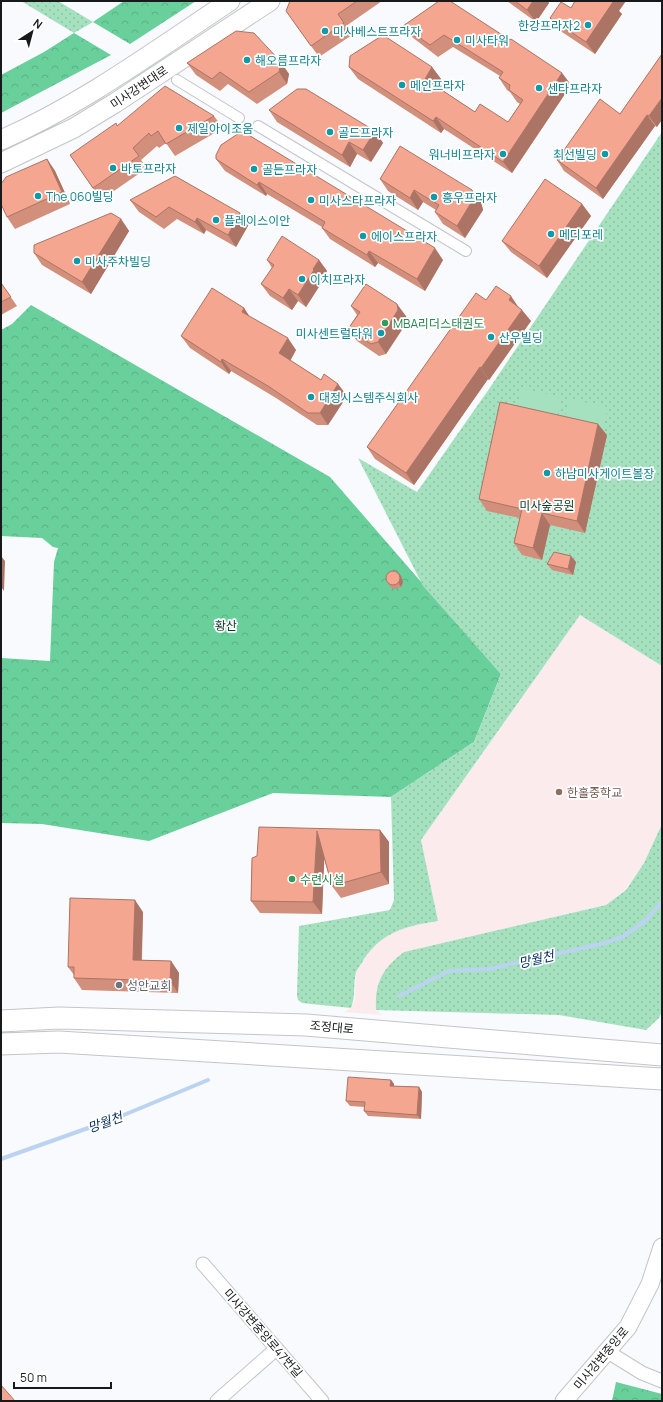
<svg xmlns="http://www.w3.org/2000/svg" width="663" height="1402" font-family="Manrope,'Noto Sans KR',sans-serif">
  <defs>
    <pattern id="forest-crowns" width="20" height="18" patternUnits="userSpaceOnUse"><rect width="20" height="18" fill="#69cf9b"/><path d="M2 6a3 3 0 1 1 6 0M12 15a3 3 0 1 1 6 0" fill="none" stroke="#5ab185"/></pattern>
    <pattern id="park-dots" width="8" height="8" patternUnits="userSpaceOnUse"><rect width="8" height="8" fill="#a5e1bf"/><path d="M2 2h.1M6 6h.1" fill="none" stroke="#8dc0a4" stroke-width="1.8" stroke-linecap="round"/></pattern>
  </defs>
  <rect width="100%" height="100%" fill="#f8fafd"/>
  <!-- education -->
  <path fill="#fcebec" d="M 580,615 L 662,666 L 662,824 L 644,863 L 625,890 L 606,905 L 404,952 L 376,1010 L 382,1015 L 344,1012 L 351,1008 L 355,1000 L 356,972 L 370,950 L 388,934 L 410,926 L 438,921 L 421,840 Z"/>
  <!-- forest -->
  <path fill="url(#forest-crowns)" d="M 124,1 L 196,1 L 130,44 L 93,22 Z
    M 74,33 L 111,55 L 1,113 L 1,75 L 44,52 Z
    M 31,305 L 330,477 L 501,674 L 474,742 L 391,797 L 273,793 L 149,841 L 42,824 L 1,823 L 1,658 L 50,661 L 54,562 L 58,548 L 53,547 L 42,538 L 1,536 L 1,330 L 12,324 Z
    M 616,1382 L 662,1394 L 662,1401 L 612,1401 Z"/>
  <!-- park -->
  <path fill="url(#park-dots)" d="M 21,1 L 58,1 L 93,22 L 74,33 Z
    M 662,132 L 662,666 L 580,615 L 421,840 L 438,921 C 407,926 383,931 364,959 C 362,963 358,968 356,972 C 353,984 356,996 351,1008 L 302,1003 L 298,1000 L 297,996 L 299,926 L 390,910 L 394,900 L 391,797 L 474,742 L 501,674 L 423,586 L 358,458 L 417,492 L 489,389 Z
    M 662,824 L 662,1012 L 659,1018 L 646,1030 L 559,1015 L 376,1010 C 375,982 382,969 404,952 L 606,905 L 626,890 L 644,863 Z"/>
  <!-- pitch -->
  <path fill="#a5e1bf" d="M 522,388 L 561,397 L 556,423 L 517,415 Z
    M 569,399 L 608,407 L 602,434 L 563,425 Z"/>
  <g fill="none" stroke-linecap="round" stroke-linejoin="round">
    <!-- stream -->
    <path stroke="#bbd3f1" stroke-width="4" d="M 399,996 L 449,971 L 489,969 L 605,943 L 624,936 L 645,921 L 662,902
      M 1,1159 L 119,1117 L 208,1080"/>
    <!-- pedestrian casing -->
    <g stroke="#c3c5c8" stroke-width="12">
      <path id="pedestrian" d="M 177,80 L 239,118
        M 258,126 L 466,251"/>
    </g>
    <!-- minor casing -->
    <g stroke="#c3c5c8" stroke-width="15">
      <path id="minor" d="M 203,1264 L 322,1401
        M 608,1352 L 642,1373 L 662,1381
        M 217,1401 L 276,1349"/>
    </g>
    <!-- tertiary casing -->
    <g stroke="#c3c5c8" stroke-width="19">
      <path id="tertiary" d="M 564,1401 L 628,1327 L 650,1284 L 662,1247"/>
    </g>
    <!-- secondary casing -->
    <g stroke="#c3c5c8" stroke-width="21">
      <path id="secondary" d="M 1,140 C 83,104 156,50 230,1
        M 1,163 L 74,128 L 115,103 L 270,1"/>
    </g>
    <!-- primary casing -->
    <g stroke="#c3c5c8" stroke-width="23">
      <path id="primary" d="M 1,1021 L 59,1018 L 306,1025 L 662,1055
        M 1,1044 L 59,1042 L 662,1079"/>
    </g>
    <!-- pedestrian -->
    <use href="#pedestrian" stroke="#fff" stroke-width="10"/>
    <!-- minor -->
    <use href="#minor" stroke="#fff" stroke-width="13"/>
    <!-- tertiary -->
    <use href="#tertiary" stroke="#fff" stroke-width="17"/>
    <!-- secondary -->
    <use href="#secondary" stroke="#fff" stroke-width="19"/>
    <!-- primary -->
    <use href="#primary" stroke="#fff" stroke-width="21"/>
  </g>
  <!-- wall -->
  <path fill="#d28f7c" d="M 290,1 L 382,1 L 346,26 L 352,35 L 319,57 L 286,11 Z
    M 439,1 L 562,73 L 571,85 L 512,173 L 444,129 L 441,133 L 358,79 L 349,67 L 432,67 L 441,79 L 436,86 L 475,112 L 508,122 L 520,104 L 517,102 L 510,92 L 507,90 L 499,78 L 500,76 L 453,47 L 438,57 L 412,37 L 403,26 Z
    M 507,1 L 548,1 L 549,3 L 536,22 Z
    M 571,8 L 619,11 L 622,14 L 595,54 L 559,30 L 550,18 Z
    M 254,33 L 289,74 L 287,84 L 257,104 L 228,84 L 220,91 L 196,75 L 187,63 Z
    M 662,54 L 657,127 L 655,126 L 603,199 L 564,171 L 557,160 L 620,114 Z
    M 269,110 L 375,131 L 383,143 L 371,162 L 357,154 L 350,167 L 277,122 Z
    M 214,116 L 223,128 L 175,156 L 166,143 L 159,148 L 157,146 L 141,160 L 147,168 L 101,200 L 70,155 L 117,126 Z
    M 47,159 L 55,171 L 70,204 L 15,229 L 7,217 Z
    M 216,159 L 443,260 L 425,291 L 378,263 L 375,267 L 330,239 L 322,228 L 322,227 L 267,194 L 266,196 L 225,171 Z
    M 380,179 L 481,202 L 483,210 L 465,238 L 443,224 L 435,212 L 436,210 L 423,202 L 418,210 L 388,191 Z
    M 130,200 L 240,213 L 249,224 L 236,247 L 206,230 L 204,234 L 177,219 L 164,229 L 139,212 Z
    M 582,204 L 591,216 L 547,278 L 511,252 L 502,241 Z
    M 121,219 L 129,231 L 91,294 L 42,265 L 34,253 Z
    M 267,260 L 319,260 L 327,271 L 321,280 L 322,282 L 306,307 L 298,301 L 292,310 L 270,296 L 261,284 L 272,268 Z
    M 1,283 L 17,306 L 1,315 Z
    M 486,300 L 518,307 L 531,321 L 489,380 L 488,379 L 414,485 L 375,459 L 367,447 Z
    M 351,306 L 406,316 L 407,322 L 386,354 L 379,356 L 357,341 L 348,329 L 357,315 Z
    M 244,308 L 249,316 L 296,350 L 290,360 L 321,380 L 338,384 L 347,396 L 328,425 L 317,425 L 276,398 L 231,371 L 229,374 L 190,348 L 181,336 Z
    M 607,435 L 585,533 L 550,525 L 542,560 L 522,555 L 514,543 L 520,518 L 487,511 L 479,499 Z
    M 576,562 L 573,575 L 552,570 L 547,564 Z
    M 401,576 L 403,582 L 401,587 L 395,589 L 390,587 L 388,583 Z
    M 380,830 L 389,842 L 389,884 L 341,898 L 332,886 L 324,858 L 322,914 L 260,913 L 251,901 L 252,858 Z
    M 143,912 L 142,960 L 171,961 L 179,973 L 178,993 L 82,990 L 74,978 L 74,975 L 68,967 Z
    M 391,1080 L 394,1084 L 394,1086 L 419,1087 L 422,1092 L 421,1119 L 368,1116 L 364,1111 L 365,1107 L 350,1106 L 346,1101 Z"/>
  <!-- shaded-wall -->
  <path fill="#ab7465" d="M 533,1 L 548,1 L 549,3 L 536,22 L 527,10 Z
    M 611,1 L 626,1 L 619,11 L 622,14 L 595,54 L 586,42 Z
    M 281,62 L 289,74 L 287,84 L 279,72 Z
    M 432,67 L 441,79 L 433,91 L 425,79 Z
    M 562,73 L 571,85 L 512,173 L 503,162 Z
    M 662,98 L 662,120 L 657,127 L 649,116 Z
    M 647,115 L 655,126 L 603,199 L 596,188 Z
    M 436,117 L 444,129 L 441,133 L 433,121 Z
    M 375,131 L 383,143 L 371,162 L 363,150 Z
    M 349,142 L 357,154 L 350,167 L 342,155 Z
    M 47,159 L 55,171 L 70,204 L 62,192 Z
    M 259,182 L 267,194 L 266,196 L 257,185 Z
    M 414,190 L 423,202 L 418,210 L 410,198 Z
    M 472,190 L 481,202 L 483,210 L 465,238 L 457,226 Z
    M 582,204 L 591,216 L 547,278 L 539,266 Z
    M 240,213 L 249,224 L 236,247 L 228,235 Z
    M 197,218 L 206,230 L 204,234 L 195,222 Z
    M 121,219 L 129,231 L 91,294 L 82,282 Z
    M 435,248 L 443,260 L 425,291 L 417,279 Z
    M 369,251 L 378,263 L 375,267 L 367,255 Z
    M 319,260 L 327,271 L 321,280 L 322,282 L 306,307 L 298,295 Z
    M 289,289 L 298,301 L 292,310 L 283,298 Z
    M 511,296 L 519,308 L 509,300 Z
    M 397,304 L 406,316 L 407,322 L 386,354 L 378,342 Z
    M 244,308 L 252,320 L 242,312 Z
    M 522,310 L 531,321 L 489,380 L 481,368 Z
    M 288,338 L 296,350 L 288,365 L 279,353 Z
    M 222,359 L 231,371 L 229,374 L 221,362 Z
    M 480,367 L 488,379 L 414,485 L 406,473 Z
    M 338,384 L 347,396 L 328,425 L 320,413 Z
    M 598,424 L 607,435 L 585,533 L 577,521 Z
    M 542,513 L 550,525 L 542,560 L 533,548 Z
    M 1,556 L 5,561 L 4,591 L 1,587 Z
    M 571,556 L 576,562 L 573,575 L 568,569 Z
    M 399,573 L 401,576 L 403,582 L 401,587 L 399,584 Z
    M 380,830 L 389,842 L 389,884 L 381,872 Z
    M 317,831 L 325,843 L 322,914 L 313,902 Z
    M 135,900 L 143,912 L 141,972 L 133,960 Z
    M 171,961 L 179,973 L 178,993 L 170,981 Z
    M 391,1080 L 394,1084 L 394,1090 L 390,1086 Z
    M 419,1087 L 422,1092 L 421,1119 L 417,1115 Z"/>
  <!-- building -->
  <path fill="#f4a690" stroke="#ab7465" d="M 290,1 L 357,1 L 338,14 L 344,23 L 311,46 L 286,11 Z
    M 439,1 L 450,1 L 510,40 L 511,39 L 562,73 L 503,162 L 436,117 L 433,121 L 349,67 L 350,56 L 383,35 L 432,67 L 425,79 L 475,112 L 480,104 L 508,122 L 523,100 L 509,90 L 510,85 L 499,78 L 503,72 L 444,35 L 430,45 L 403,26 Z
    M 515,1 L 533,1 L 527,10 Z
    M 575,1 L 612,1 L 613,2 L 586,42 L 550,18 L 561,2 L 571,8 Z
    M 236,31 L 254,33 L 281,62 L 279,72 L 249,92 L 220,72 L 212,79 L 187,63 Z
    M 662,54 L 662,98 L 649,116 L 647,115 L 596,188 L 557,160 L 600,99 L 620,114 Z
    M 165,86 L 214,116 L 166,144 L 158,131 L 151,136 L 149,133 L 133,148 L 139,156 L 93,188 L 70,155 L 116,123 L 117,126 Z
    M 297,89 L 306,89 L 375,131 L 363,150 L 349,142 L 342,155 L 269,110 Z
    M 242,131 L 435,248 L 417,279 L 369,251 L 367,255 L 322,228 L 325,222 L 259,182 L 257,185 L 216,159 L 216,155 L 221,145 Z
    M 400,146 L 472,190 L 474,198 L 457,226 L 435,212 L 439,205 L 414,190 L 410,198 L 380,179 Z
    M 47,159 L 62,192 L 7,217 L 1,204 L 1,184 L 6,177 Z
    M 175,176 L 240,213 L 228,235 L 197,218 L 195,222 L 169,207 L 156,217 L 130,200 Z
    M 545,179 L 582,204 L 539,266 L 502,241 Z
    M 111,213 L 121,219 L 82,282 L 34,253 L 34,245 Z
    M 282,236 L 319,260 L 313,269 L 314,270 L 298,295 L 289,289 L 283,298 L 261,284 L 274,265 L 267,260 Z
    M 1,283 L 11,297 L 1,302 Z
    M 366,284 L 397,304 L 398,310 L 378,342 L 371,344 L 348,329 L 360,312 L 351,306 Z
    M 496,286 L 511,296 L 509,300 L 522,310 L 481,368 L 480,367 L 406,473 L 367,447 L 476,293 L 486,300 Z
    M 212,288 L 244,308 L 242,312 L 288,338 L 279,353 L 321,380 L 324,374 L 338,384 L 320,413 L 308,413 L 268,386 L 222,359 L 221,362 L 181,336 Z
    M 500,402 L 598,424 L 577,521 L 542,513 L 533,548 L 514,543 L 522,509 L 479,499 Z
    M 554,552 L 571,556 L 568,569 L 547,564 Z
    M386 578a7 7 0 1 1 14 0a7 7 0 1 1-14 0Z
    M 259,827 L 380,830 L 381,872 L 332,886 L 317,831 L 313,902 L 251,901 L 252,858 L 257,856 Z
    M 70,898 L 135,900 L 133,960 L 171,961 L 170,981 L 74,978 L 74,967 L 68,967 Z
    M 348,1077 L 391,1080 L 390,1086 L 419,1087 L 417,1115 L 364,1111 L 365,1102 L 346,1101 Z
    M 1,1385 L 15,1401 L 1,1401 Z"/>
  <!-- markers -->
  <g fill="#0f9aa8" stroke="#fff" stroke-width="1.5">
    <circle cx="588" cy="25" r="4"/>
    <circle cx="325" cy="31" r="4"/>
    <circle cx="457" cy="40" r="4"/>
    <circle cx="247" cy="60" r="4"/>
    <circle cx="402" cy="85" r="4"/>
    <circle cx="539" cy="88" r="4"/>
    <circle cx="179" cy="128" r="4"/>
    <circle cx="330" cy="132" r="4"/>
    <circle cx="503" cy="154" r="4"/>
    <circle cx="605" cy="154" r="4"/>
    <circle cx="113" cy="168" r="4"/>
    <circle cx="254" cy="169" r="4"/>
    <circle cx="38" cy="196" r="4"/>
    <circle cx="434" cy="197" r="4"/>
    <circle cx="311" cy="200" r="4"/>
    <circle cx="216" cy="220" r="4"/>
    <circle cx="551" cy="234" r="4"/>
    <circle cx="363" cy="236" r="4"/>
    <circle cx="77" cy="261" r="4"/>
    <circle cx="302" cy="279" r="4"/>
    <circle cx="381" cy="333" r="4"/>
    <circle cx="491" cy="337" r="4"/>
    <circle cx="311" cy="397" r="4"/>
    <circle cx="547" cy="473" r="4"/>
  </g>
  <g fill="#2e9e5b" stroke="#fff" stroke-width="1.5">
    <circle cx="385" cy="323" r="4"/>
    <circle cx="292" cy="879" r="4"/>
  </g>
  <circle fill="#8d6e63" stroke="#fff" stroke-width="1.5" cx="559" cy="792" r="4"/>
  <circle fill="#6b7280" stroke="#fff" stroke-width="1.5" cx="119" cy="985" r="4"/>
  <g text-anchor="middle" dominant-baseline="central" stroke-width="3.5" stroke-linejoin="round" paint-order="stroke">
    <!-- culture labels -->
    <g font-size="12" fill="#0d838f" stroke="#fff" text-anchor="start">
      <text x="580" y="25" text-anchor="end">한강프라자2</text>
      <text x="333" y="31">미사베스트프라자</text>
      <text x="465" y="40">미사타워</text>
      <text x="255" y="60">해오름프라자</text>
      <text x="410" y="85">메인프라자</text>
      <text x="547" y="88">센타프라자</text>
      <text x="187" y="128">제일아이조움</text>
      <text x="338" y="132">골드프라자</text>
      <text x="495" y="154" text-anchor="end">워너비프라자</text>
      <text x="597" y="154" text-anchor="end">최선빌딩</text>
      <text x="121" y="168">바토프라자</text>
      <text x="262" y="169">골든프라자</text>
      <text x="46" y="196">The 060빌딩</text>
      <text x="442" y="197">흥우프라자</text>
      <text x="319" y="200">미사스타프라자</text>
      <text x="224" y="220">플레이스이안</text>
      <text x="559" y="234">메디포레</text>
      <text x="371" y="236">에이스프라자</text>
      <text x="85" y="261">미사주차빌딩</text>
      <text x="310" y="279">이치프라자</text>
      <text x="373" y="333" text-anchor="end">미사센트럴타워</text>
      <text x="499" y="337">산우빌딩</text>
      <text x="319" y="397">대정시스템주식회사</text>
      <text x="555" y="473">하남미사게이트볼장</text>
    </g>
    <!-- street labels -->
    <g font-size="12" fill="#18191a" stroke="#fff">
      <text transform="translate(139 87) rotate(-34)">미사강변대로</text>
      <text transform="translate(332 1027) rotate(5)">조정대로</text>
      <text transform="translate(263 1333) rotate(49)">미사강변중앙로47번길</text>
      <text transform="translate(601 1358) rotate(-50)">미사강변중앙로</text>
    </g>
    <!-- leisure labels -->
    <g font-size="12" fill="#27864d" stroke="#fff" text-anchor="start">
      <text x="393" y="323">MBA리더스태권도</text>
      <text x="300" y="879">수련시설</text>
    </g>
    <!-- park labels -->
    <g font-size="12" fill="#0b3824" stroke="#fff">
      <text x="547" y="505">미사숲공원</text>
      <text x="226" y="625">황산</text>
    </g>
    <!-- education labels -->
    <g font-size="12" fill="#785e54" stroke="#fff" text-anchor="start">
      <text x="567" y="792">한홀중학교</text>
    </g>
    <!-- worship labels -->
    <g font-size="12" fill="#5b616d" stroke="#fff" text-anchor="start">
      <text x="127" y="985">성안교회</text>
    </g>
    <!-- water labels -->
    <g font-size="13" font-style="italic" fill="#002c58" stroke="#fff">
      <text transform="translate(536 959) rotate(-13)">망월천</text>
      <text transform="translate(105 1122) rotate(-20)">망월천</text>
    </g>
  </g>
  <!-- border -->
  <rect width="663" height="1402" fill="none" stroke="#18191a" stroke-width="4"/>
  <!-- north arrow -->
  <g transform="translate(32 32) rotate(36)" stroke="#ffffff" stroke-width="3" paint-order="stroke">
  <path d="M0-3L7 15L0 10L-7 15Z" fill="#18191a"/>
  <text y="-6" font-size="11" font-weight="bold" text-anchor="middle" fill="#18191a">N</text>
  </g>
  <!-- scale -->
  <path d="M14 1382v6h97v-6" fill="none" stroke="#18191a" stroke-width="2"/>
  <text x="20" y="1382" font-size="12" fill="#18191a" stroke="#ffffff" stroke-width="3" paint-order="stroke">50 m</text>
</svg>
